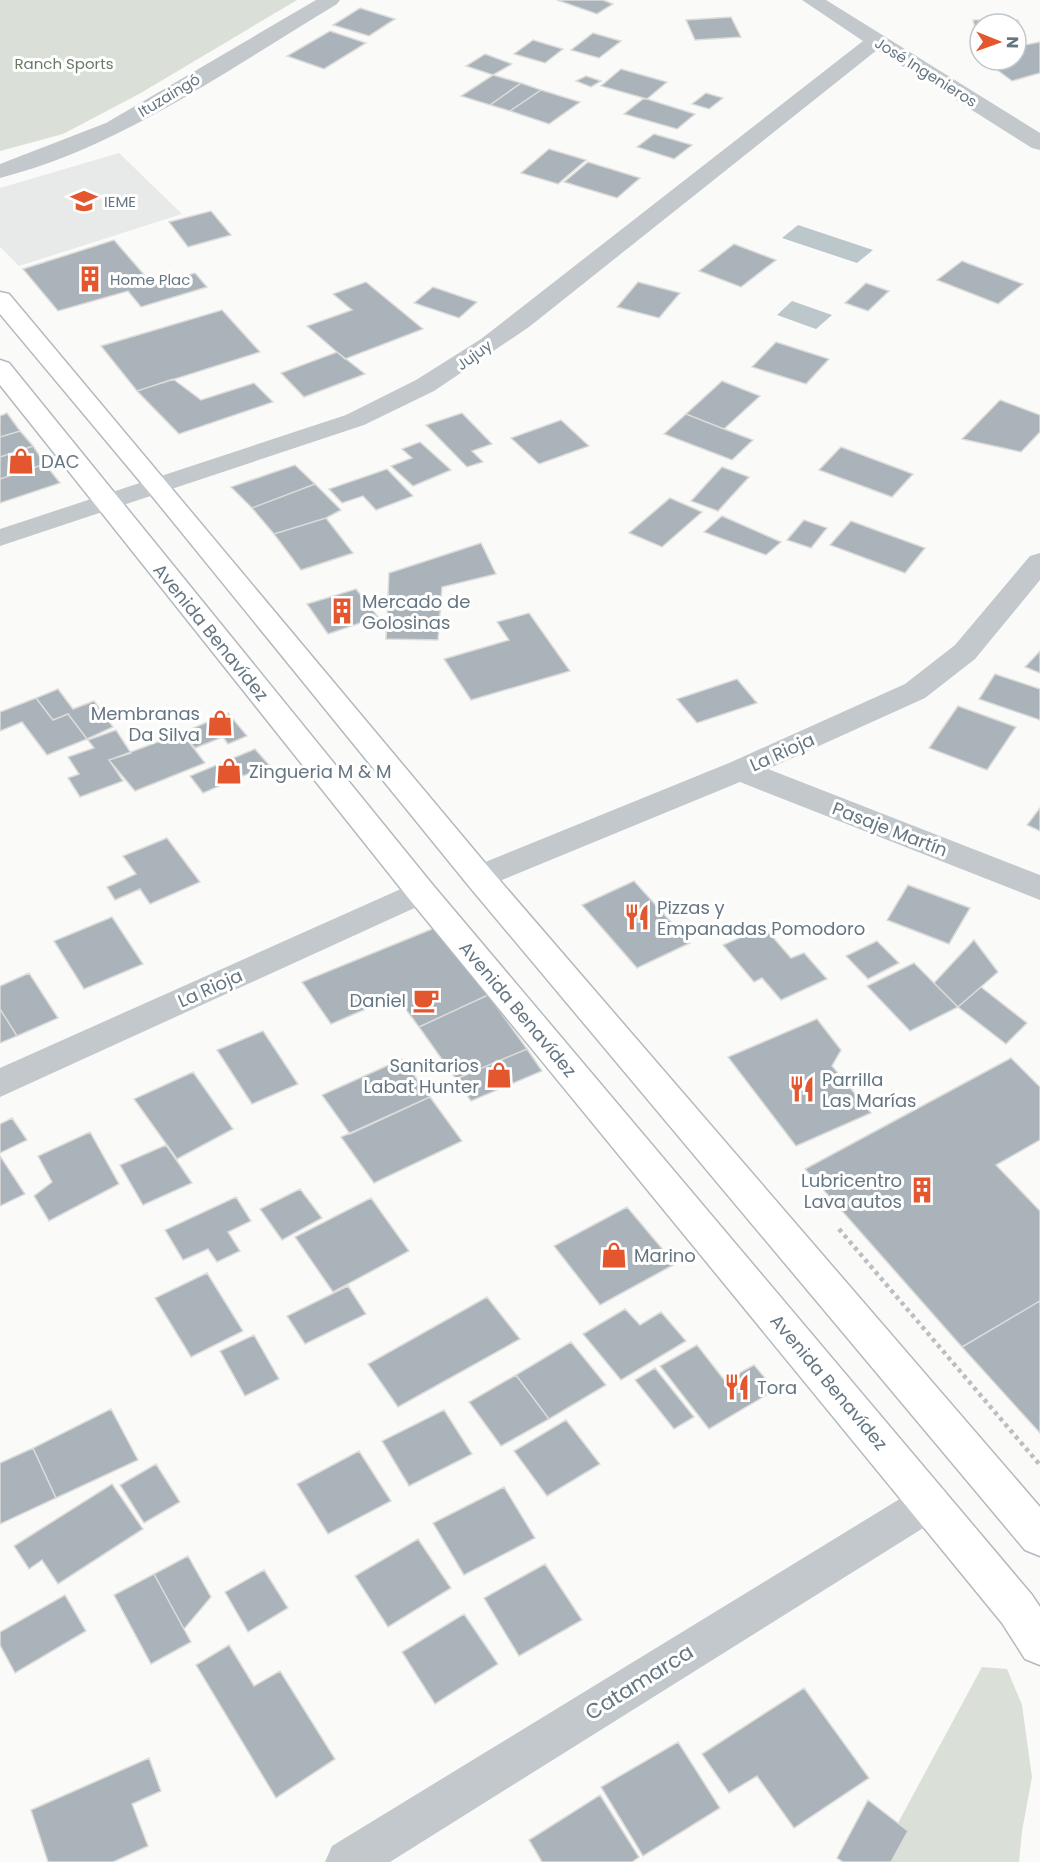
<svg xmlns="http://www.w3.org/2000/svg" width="1040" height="1862" font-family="Poppins,sans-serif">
  <rect width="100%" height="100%" fill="#fafaf8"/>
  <!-- built -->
  <path fill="#e8e9e9" d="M 119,153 L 182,214 L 19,266 L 0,247 L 0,188 Z"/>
  <!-- green -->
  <path fill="#dadfd7" d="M 0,0 L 297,0 L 139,94 L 63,134 L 0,151 Z
    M 982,1667 L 1007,1669 L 1022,1705 L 1032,1777 L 1022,1831 L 1019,1862 L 877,1862 Z"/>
  <!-- water -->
  <path fill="#bbc7cb" d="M 798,225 L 873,250 L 857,263 L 782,238 Z
    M 792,301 L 832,315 L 816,329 L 777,315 Z"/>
  <!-- building -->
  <path fill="#aab3b9" stroke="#dcdcda" stroke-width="1.5" d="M 557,0 L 603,0 L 613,4 L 597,14 Z
    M 360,8 L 395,19 L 369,36 L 333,25 Z
    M 731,17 L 741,37 L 695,40 L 686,20 Z
    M 973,20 L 1018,20 L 1025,45 L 1040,42 L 1040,73 L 1012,81 L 984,60 L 1016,60 L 1016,24 L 980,24 L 980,45 Z
    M 330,31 L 366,43 L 324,69 L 287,56 Z
    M 593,33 L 621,41 L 599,58 L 571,50 Z
    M 533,40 L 563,49 L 545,63 L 514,54 Z
    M 485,54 L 512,64 L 493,75 L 466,66 Z
    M 621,69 L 667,82 L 647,99 L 601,86 Z
    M 493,75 L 521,83 L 490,105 L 461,96 Z
    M 586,76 L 601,81 L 591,87 L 576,81 Z
    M 521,83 L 541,90 L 510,111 L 490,105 Z
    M 541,90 L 580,102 L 549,124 L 510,111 Z
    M 706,93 L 723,98 L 709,109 L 692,104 Z
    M 643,99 L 647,99 L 695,114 L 677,129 L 624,114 Z
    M 654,134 L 692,145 L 674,159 L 637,147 Z
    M 549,149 L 586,160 L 558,184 L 521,173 Z
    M 588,162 L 640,178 L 617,198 L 564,182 Z
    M 211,211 L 231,235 L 188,247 L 169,222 Z
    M 114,240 L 153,285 L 195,273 L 207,287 L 141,307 L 128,291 L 58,311 L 23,269 Z
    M 734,244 L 776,260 L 741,287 L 699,271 Z
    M 962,261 L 1023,284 L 998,304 L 937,280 Z
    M 366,282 L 423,329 L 345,359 L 307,326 L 352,310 L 333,294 Z
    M 638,282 L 680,293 L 659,318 L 617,307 Z
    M 866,283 L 889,291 L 868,311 L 845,303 Z
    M 433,287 L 477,302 L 459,318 L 414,303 Z
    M 222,310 L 260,352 L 137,391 L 101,346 Z
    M 776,342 L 829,359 L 806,384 L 752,367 Z
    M 337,352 L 365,374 L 304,397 L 281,373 Z
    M 173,379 L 201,400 L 254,383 L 273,402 L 179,434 L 137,391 Z
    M 722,381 L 760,396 L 724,429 L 686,414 Z
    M 1000,400 L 1040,415 L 1040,432 L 1021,452 L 962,439 Z
    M 7,413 L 20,431 L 0,437 L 0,416 Z
    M 462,413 L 492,444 L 472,451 L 483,462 L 467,467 L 426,425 Z
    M 686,414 L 724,429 L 753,440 L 732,460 L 664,434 Z
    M 561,420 L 589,446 L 539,464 L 511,438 Z
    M 20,431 L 33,446 L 0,457 L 0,437 Z
    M 420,442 L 451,470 L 413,486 L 391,466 L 412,458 L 402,449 Z
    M 33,446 L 45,464 L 0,479 L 0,457 Z
    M 841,447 L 913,474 L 892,497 L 819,470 Z
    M 45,464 L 60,483 L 0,503 L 0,479 Z
    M 295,465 L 315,484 L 252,508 L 231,487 Z
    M 722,467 L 749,477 L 718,511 L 691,501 Z
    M 387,469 L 413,496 L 376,510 L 363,496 L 342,503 L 329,489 Z
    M 315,484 L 341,510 L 326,518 L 274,534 L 252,508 Z
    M 670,498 L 702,512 L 662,547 L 629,533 Z
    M 722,516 L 781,542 L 766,555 L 704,532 Z
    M 326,518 L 353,553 L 301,570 L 274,534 Z
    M 804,520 L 827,528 L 811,548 L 787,540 Z
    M 851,521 L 925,548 L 905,573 L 830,545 Z
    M 481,543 L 496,574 L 442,587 L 438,640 L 386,639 L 389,573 Z
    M 356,589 L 378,617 L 328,634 L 307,604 Z
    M 529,613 L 570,671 L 471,700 L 444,659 L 509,640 L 497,622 Z
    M 1040,651 L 1040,673 L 1025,667 Z
    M 995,674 L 1040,689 L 1040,720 L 979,699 Z
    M 737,679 L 757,703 L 697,723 L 677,699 Z
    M 58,689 L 73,709 L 94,701 L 113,727 L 87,739 L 68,714 L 53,720 L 36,698 Z
    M 36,698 L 53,720 L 68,714 L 87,739 L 47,755 L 22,722 L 0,731 L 0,712 Z
    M 958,706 L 1016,727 L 987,770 L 929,748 Z
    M 228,713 L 247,736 L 228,744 L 223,737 L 195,748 L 182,733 Z
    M 116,730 L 131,753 L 109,760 L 123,781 L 80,797 L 68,778 L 79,774 L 68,757 L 94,748 L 88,740 Z
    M 182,733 L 205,763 L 135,791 L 109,760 Z
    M 255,749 L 269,765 L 203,793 L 190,776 Z
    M 1040,808 L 1040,831 L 1027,825 Z
    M 167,838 L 200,882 L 150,904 L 140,889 L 115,900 L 107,887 L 136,874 L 123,856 Z
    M 634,881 L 690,943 L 637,968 L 582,905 Z
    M 908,885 L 970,908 L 949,944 L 887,920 Z
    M 112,917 L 143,964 L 84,989 L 54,941 Z
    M 437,927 L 488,995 L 419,1027 L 396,996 L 331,1024 L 302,982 Z
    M 764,927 L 791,958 L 804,953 L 827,979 L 781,1000 L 762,978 L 754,982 L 723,945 Z
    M 974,940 L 998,972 L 958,1007 L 934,983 Z
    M 877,941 L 899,963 L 868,979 L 846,956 Z
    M 914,963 L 958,1007 L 910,1031 L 867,986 Z
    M 29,973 L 58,1018 L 17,1036 L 0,1009 L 0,986 Z
    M 981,987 L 1027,1023 L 1006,1044 L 958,1007 Z
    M 488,995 L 527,1049 L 456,1079 L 419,1027 Z
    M 0,1009 L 17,1036 L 0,1043 Z
    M 817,1019 L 841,1050 L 832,1066 L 871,1113 L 796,1146 L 728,1057 Z
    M 263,1031 L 298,1084 L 252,1104 L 217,1050 Z
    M 527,1049 L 542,1071 L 471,1101 L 456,1079 Z
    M 1011,1058 L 1040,1087 L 1040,1140 L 996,1165 L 1040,1211 L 1040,1301 L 962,1347 L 805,1169 Z
    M 402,1059 L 430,1097 L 350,1134 L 322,1095 Z
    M 193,1072 L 233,1129 L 177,1159 L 134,1099 Z
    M 430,1097 L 462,1141 L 374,1183 L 341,1137 Z
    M 12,1118 L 27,1140 L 0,1153 L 0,1124 Z
    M 90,1132 L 119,1184 L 49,1221 L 34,1196 L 52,1182 L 38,1156 Z
    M 166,1145 L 192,1183 L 143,1205 L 120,1165 Z
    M 0,1156 L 25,1194 L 0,1206 Z
    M 300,1189 L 322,1218 L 282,1240 L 260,1209 Z
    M 236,1197 L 251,1221 L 228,1232 L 240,1251 L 217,1262 L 208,1249 L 183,1260 L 165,1230 Z
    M 371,1198 L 409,1251 L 333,1292 L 295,1237 Z
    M 627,1207 L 675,1264 L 600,1305 L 554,1246 Z
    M 207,1273 L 243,1331 L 191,1357 L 155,1298 Z
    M 348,1286 L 366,1314 L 305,1344 L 287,1316 Z
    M 487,1297 L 520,1339 L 398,1407 L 368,1364 Z
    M 1040,1301 L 1040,1433 L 962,1347 Z
    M 625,1309 L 640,1325 L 661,1312 L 686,1341 L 621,1380 L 583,1334 Z
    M 254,1335 L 279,1379 L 245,1396 L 220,1351 Z
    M 571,1342 L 606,1385 L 549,1419 L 516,1375 Z
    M 697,1345 L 725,1381 L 754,1365 L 775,1390 L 709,1429 L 660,1366 Z
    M 655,1368 L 694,1417 L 674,1429 L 635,1380 Z
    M 516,1375 L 549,1419 L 501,1446 L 469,1402 Z
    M 111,1409 L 138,1460 L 56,1498 L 33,1448 Z
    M 444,1410 L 472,1454 L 409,1486 L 382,1441 Z
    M 566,1420 L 600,1464 L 547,1496 L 514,1451 Z
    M 33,1448 L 56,1498 L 0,1524 L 0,1463 Z
    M 359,1451 L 391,1501 L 328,1534 L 297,1484 Z
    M 156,1464 L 180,1502 L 144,1523 L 120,1485 Z
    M 112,1484 L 143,1529 L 58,1584 L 42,1560 L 29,1569 L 14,1546 Z
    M 504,1487 L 535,1538 L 464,1575 L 433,1523 Z
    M 418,1539 L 451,1588 L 388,1627 L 355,1576 Z
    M 188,1556 L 211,1597 L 184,1629 L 154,1574 Z
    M 545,1564 L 582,1620 L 519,1656 L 484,1598 Z
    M 264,1570 L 288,1608 L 248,1632 L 225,1592 Z
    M 154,1574 L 191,1642 L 151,1664 L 114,1595 Z
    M 65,1595 L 86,1631 L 15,1673 L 0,1645 L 0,1632 Z
    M 464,1614 L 498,1664 L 435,1704 L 402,1652 Z
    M 229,1645 L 254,1686 L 280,1671 L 335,1759 L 276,1798 L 196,1665 Z
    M 804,1688 L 869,1778 L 794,1828 L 757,1776 L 729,1793 L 702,1754 Z
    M 678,1742 L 720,1808 L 643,1856 L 601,1787 Z
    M 149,1758 L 161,1791 L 132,1804 L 148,1846 L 113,1862 L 48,1862 L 31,1810 Z
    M 600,1795 L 639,1857 L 632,1862 L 542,1862 L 529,1840 Z
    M 868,1800 L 908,1831 L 891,1862 L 843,1862 L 837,1858 Z"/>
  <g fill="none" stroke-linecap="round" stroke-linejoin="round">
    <!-- secondary casing -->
    <g stroke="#b3babf" stroke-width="3">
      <path id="secondary" d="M 0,292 L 9,294 L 490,869 L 1040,1507 L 1040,1556 L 1025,1550 L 468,885 L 148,491 L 0,314 Z
        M 0,360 L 9,363 L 432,884 L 1032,1595 L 1040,1607 L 1040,1665 L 1025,1659 L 1002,1623 L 410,900 L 0,385 Z"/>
    </g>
    <!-- path -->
    <path stroke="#bbbfc2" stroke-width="4.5" stroke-dasharray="4 4" stroke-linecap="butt" d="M 839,1229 L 1040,1465"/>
    <!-- minor -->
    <path fill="#c3c8cc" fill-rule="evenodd" d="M 316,0 L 340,0 L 337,4 C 232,67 120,148 0,178 L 0,164 L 106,123 Z
      M 802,0 L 826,0 L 1040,133 L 1040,150 L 1032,148 L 877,50 L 529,327 L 434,391 L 364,425 L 0,546 L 0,529 L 346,415 L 416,380 L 481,339 L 863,41 Z
      M 1040,553 L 1040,580 L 975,659 L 925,698 L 768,769 L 1040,875 L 1040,900 L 740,782 L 490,885 L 479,889 L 468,885 L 463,877 L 468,869 L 729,763 L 905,684 L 955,645 L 1030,556 Z
      M 421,880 L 432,884 L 437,892 L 432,900 L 0,1097 L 0,1068 Z
      M 930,1483 L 944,1489 L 950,1502 L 944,1515 L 390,1862 L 325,1862 L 332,1846 L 916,1489 Z"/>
    <!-- secondary -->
    <use href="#secondary" fill="#fff" fill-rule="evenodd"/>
  </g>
  <!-- icons -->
  <defs>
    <g id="school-bare" transform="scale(2.07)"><path d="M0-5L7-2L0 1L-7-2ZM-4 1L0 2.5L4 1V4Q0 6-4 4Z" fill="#e4572e" stroke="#fff" stroke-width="2.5" paint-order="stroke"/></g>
    <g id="building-bare" transform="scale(2.07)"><path d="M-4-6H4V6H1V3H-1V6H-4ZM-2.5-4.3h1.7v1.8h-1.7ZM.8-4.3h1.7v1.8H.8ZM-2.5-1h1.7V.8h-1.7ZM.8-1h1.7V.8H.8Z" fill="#e4572e" stroke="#fff" stroke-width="2.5" paint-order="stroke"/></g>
    <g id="shop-bare" transform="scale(2.07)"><path d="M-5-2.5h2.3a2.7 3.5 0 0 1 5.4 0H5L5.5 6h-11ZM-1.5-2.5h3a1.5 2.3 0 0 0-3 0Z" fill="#e4572e" stroke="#fff" stroke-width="2.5" paint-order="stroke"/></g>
    <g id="restaurant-bare" transform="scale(2.07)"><path d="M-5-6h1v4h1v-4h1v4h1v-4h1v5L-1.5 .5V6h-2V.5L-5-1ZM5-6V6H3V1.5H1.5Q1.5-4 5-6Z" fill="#e4572e" stroke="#fff" stroke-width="2.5" paint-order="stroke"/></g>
    <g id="cafe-bare" transform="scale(2.07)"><path d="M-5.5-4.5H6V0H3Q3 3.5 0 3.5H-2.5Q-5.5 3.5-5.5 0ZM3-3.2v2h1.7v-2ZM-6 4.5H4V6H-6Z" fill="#e4572e" stroke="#fff" stroke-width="2.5" paint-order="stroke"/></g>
  </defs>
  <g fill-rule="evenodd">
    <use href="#school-bare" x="84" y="201"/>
    <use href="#building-bare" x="90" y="279"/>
    <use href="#shop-bare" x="21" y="461"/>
    <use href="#building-bare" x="342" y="611"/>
    <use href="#shop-bare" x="220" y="723"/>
    <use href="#shop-bare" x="229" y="771"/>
    <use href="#restaurant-bare" x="637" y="917"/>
    <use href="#cafe-bare" x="426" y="1000"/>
    <use href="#shop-bare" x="499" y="1075"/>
    <use href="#restaurant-bare" x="802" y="1089"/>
    <use href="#building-bare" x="922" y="1190"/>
    <use href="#shop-bare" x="614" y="1255"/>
    <use href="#restaurant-bare" x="737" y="1387"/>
  </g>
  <g text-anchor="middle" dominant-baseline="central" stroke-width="6" stroke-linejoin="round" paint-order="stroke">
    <!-- far-park labels -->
    <g font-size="15" fill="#687a64" stroke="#fff">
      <text x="64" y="63">Ranch Sports</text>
    </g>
    <!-- far-street labels -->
    <g font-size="15" fill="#657683" stroke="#fff">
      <text transform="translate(926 72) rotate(32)">José Ingenieros</text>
      <text transform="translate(169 95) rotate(-31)">Ituzaingó</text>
      <text transform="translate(474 355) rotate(-36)">Jujuy</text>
    </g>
    <!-- far-poi labels -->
    <g font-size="15" fill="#657683" stroke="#fff" text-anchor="start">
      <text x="104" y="201">IEME</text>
      <text x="110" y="279">Home Plac</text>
    </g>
    <!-- poi labels -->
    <g font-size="18" fill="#657683" stroke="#fff" text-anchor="start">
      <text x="41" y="461">DAC</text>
      <text x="362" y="601">Mercado de<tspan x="362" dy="21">Golosinas</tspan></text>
      <text x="200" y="713" text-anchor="end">Membranas<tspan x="200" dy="21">Da Silva</tspan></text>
      <text x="249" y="771">Zingueria M &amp; M</text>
      <text x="657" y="907">Pizzas y<tspan x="657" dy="21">Empanadas Pomodoro</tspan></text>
      <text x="406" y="1000" text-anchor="end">Daniel</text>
      <text x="479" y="1065" text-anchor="end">Sanitarios<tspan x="479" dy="21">Labat Hunter</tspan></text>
      <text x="822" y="1079">Parrilla<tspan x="822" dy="21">Las Marías</tspan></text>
      <text x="902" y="1180" text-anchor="end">Lubricentro<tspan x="902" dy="21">Lava autos</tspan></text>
      <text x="634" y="1255">Marino</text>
      <text x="757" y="1387">Tora</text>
    </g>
    <!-- street labels -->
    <g font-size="18" fill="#657683" stroke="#fff">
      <text transform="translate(211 632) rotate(51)">Avenida Benavídez</text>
      <text transform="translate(782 752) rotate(-24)">La Rioja</text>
      <text transform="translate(890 829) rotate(21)">Pasaje Martín</text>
      <text transform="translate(210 988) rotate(-24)">La Rioja</text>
      <text transform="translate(518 1009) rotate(50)">Avenida Benavídez</text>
      <text transform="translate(829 1382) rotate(50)">Avenida Benavídez</text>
    </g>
    <!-- near-street labels -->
    <g font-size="21" fill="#657683" stroke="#fff">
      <text transform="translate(639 1682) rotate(-32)">Catamarca</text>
    </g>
  </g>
  <!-- north arrow -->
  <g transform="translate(998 42) rotate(91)"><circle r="28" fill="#ffffff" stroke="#c1c8cd" stroke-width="1.5"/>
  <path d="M0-4.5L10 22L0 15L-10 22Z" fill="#e4572e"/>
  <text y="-9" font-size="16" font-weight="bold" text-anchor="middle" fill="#657683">N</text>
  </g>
</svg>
